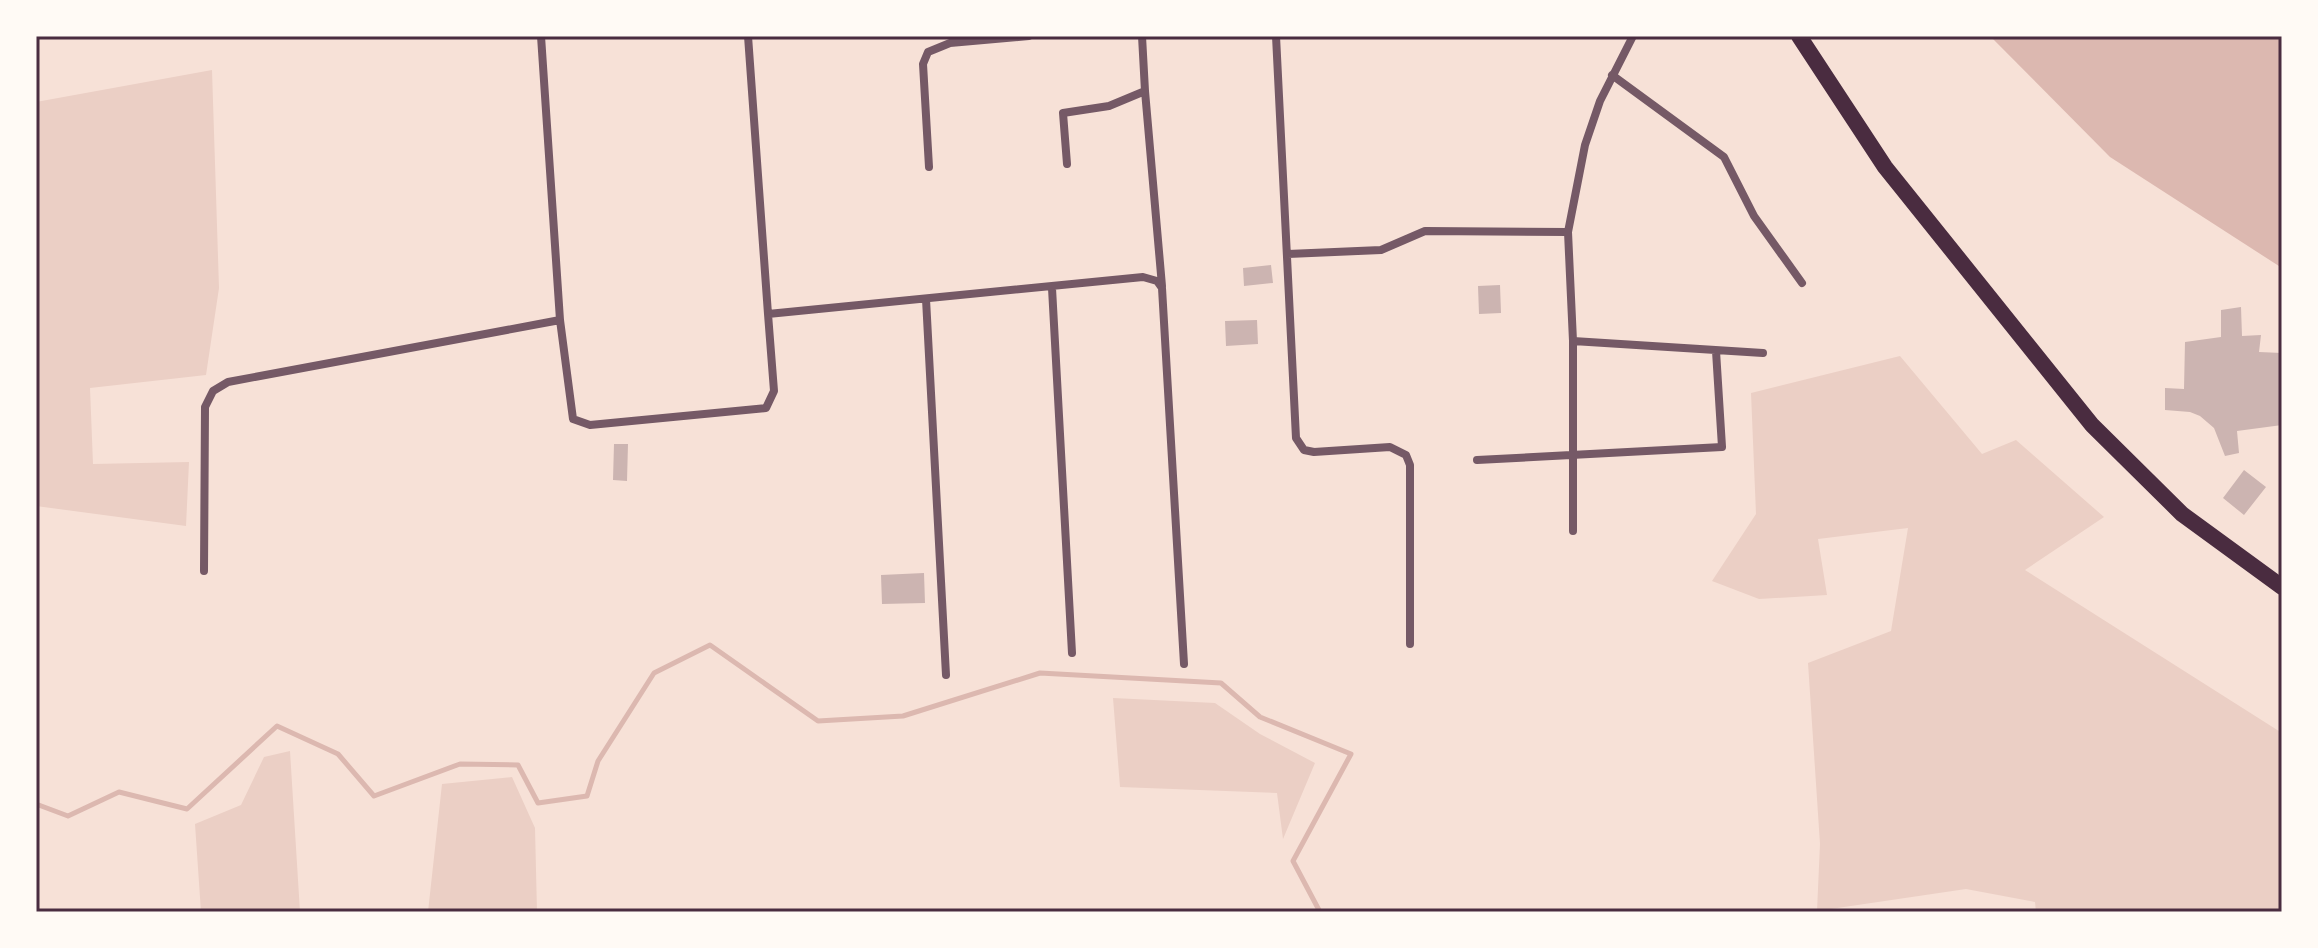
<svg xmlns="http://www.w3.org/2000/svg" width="2318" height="948" font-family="'Exo 2',sans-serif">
  <rect width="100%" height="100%" fill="#f7e1d7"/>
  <!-- green -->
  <path fill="#ebcfc5" d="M 212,70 L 219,288 L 206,375 L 90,388 L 93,464 L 189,462 L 186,526 L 36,506 L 36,102 Z
    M 1900,356 L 1982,454 L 2016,440 L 2104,517 L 2025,570 L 2282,733 L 2282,912 L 2036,912 L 2035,902 L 1966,889 L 1817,911 L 1820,844 L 1808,663 L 1891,631 L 1908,528 L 1818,539 L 1827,595 L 1759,599 L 1712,581 L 1756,514 L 1751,393 Z
    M 1113,698 L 1215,703 L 1260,734 L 1315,763 L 1283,839 L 1277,793 L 1120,787 Z
    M 290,751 L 300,912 L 201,912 L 195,824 L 241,805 L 264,757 Z
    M 512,777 L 535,828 L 537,912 L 428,912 L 442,784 Z"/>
  <!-- water -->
  <path fill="#dcb8b0" d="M 1990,36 L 2282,36 L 2282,268 L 2110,157 Z"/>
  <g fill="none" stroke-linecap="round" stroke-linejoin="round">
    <!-- stream -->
    <path stroke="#dcb8b0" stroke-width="5" d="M 36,804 L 68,816 L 119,792 L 187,809 L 277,726 L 338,754 L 374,796 L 460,764 L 518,765 L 538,803 L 587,796 L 598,761 L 654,673 L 710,645 L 818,721 L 903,716 L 1040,673 L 1221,683 L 1260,717 L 1351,754 L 1293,861 L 1320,912"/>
  </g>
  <!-- building -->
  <path fill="#ccb4b1" d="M 1271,265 L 1273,283 L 1244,286 L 1243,268 Z
    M 1500,285 L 1501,313 L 1479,314 L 1478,286 Z
    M 2241,307 L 2242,336 L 2261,335 L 2259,352 L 2282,353 L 2282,425 L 2237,431 L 2239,453 L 2225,456 L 2214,428 L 2200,416 L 2190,412 L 2165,410 L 2165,388 L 2184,389 L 2185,342 L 2221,337 L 2221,310 Z
    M 1257,320 L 1258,344 L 1226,346 L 1225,321 Z
    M 614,444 L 628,444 L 627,481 L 613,480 Z
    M 2244,470 L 2266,487 L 2244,515 L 2223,498 Z
    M 924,573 L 925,603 L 882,604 L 881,575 Z"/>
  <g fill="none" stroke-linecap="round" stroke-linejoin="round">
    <!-- minor -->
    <path stroke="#755966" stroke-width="8" d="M 541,36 L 560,320 L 573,419 L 590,425 L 766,408 L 774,391 L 768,314
      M 748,36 L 768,314 L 1143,277 L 1157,281 L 1162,288 L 1184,664
      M 1276,36 L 1296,438 L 1304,450 L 1314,452 L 1390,447 L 1406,455 L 1410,465 L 1410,644
      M 1612,75 L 1724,157 L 1754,216 L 1802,283
      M 1145,91 L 1162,286
      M 1067,164 L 1063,113 L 1109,106 L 1145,91 L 1142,36
      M 929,167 L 923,64 L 928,52 L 950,43 L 1029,36
      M 1288,254 L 1381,250 L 1425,231 L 1568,232
      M 1052,288 L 1072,653
      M 926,299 L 946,675
      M 1573,341 L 1763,353
      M 1477,460 L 1722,447 L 1716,351
      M 1573,531 L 1573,341 L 1568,232 L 1585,145 L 1600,101 L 1633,36
      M 204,571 L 205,407 L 213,391 L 228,382 L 560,320"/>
    <!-- primary -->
    <path stroke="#4a2c40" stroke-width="16" d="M 1799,36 L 1885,167 L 2092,425 L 2182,514 L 2282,587"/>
  </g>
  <!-- border -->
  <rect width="2318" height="948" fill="none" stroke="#fffaf5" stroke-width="76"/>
  <rect x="38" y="38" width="2242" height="872" fill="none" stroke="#4a2c40" stroke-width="3"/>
</svg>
